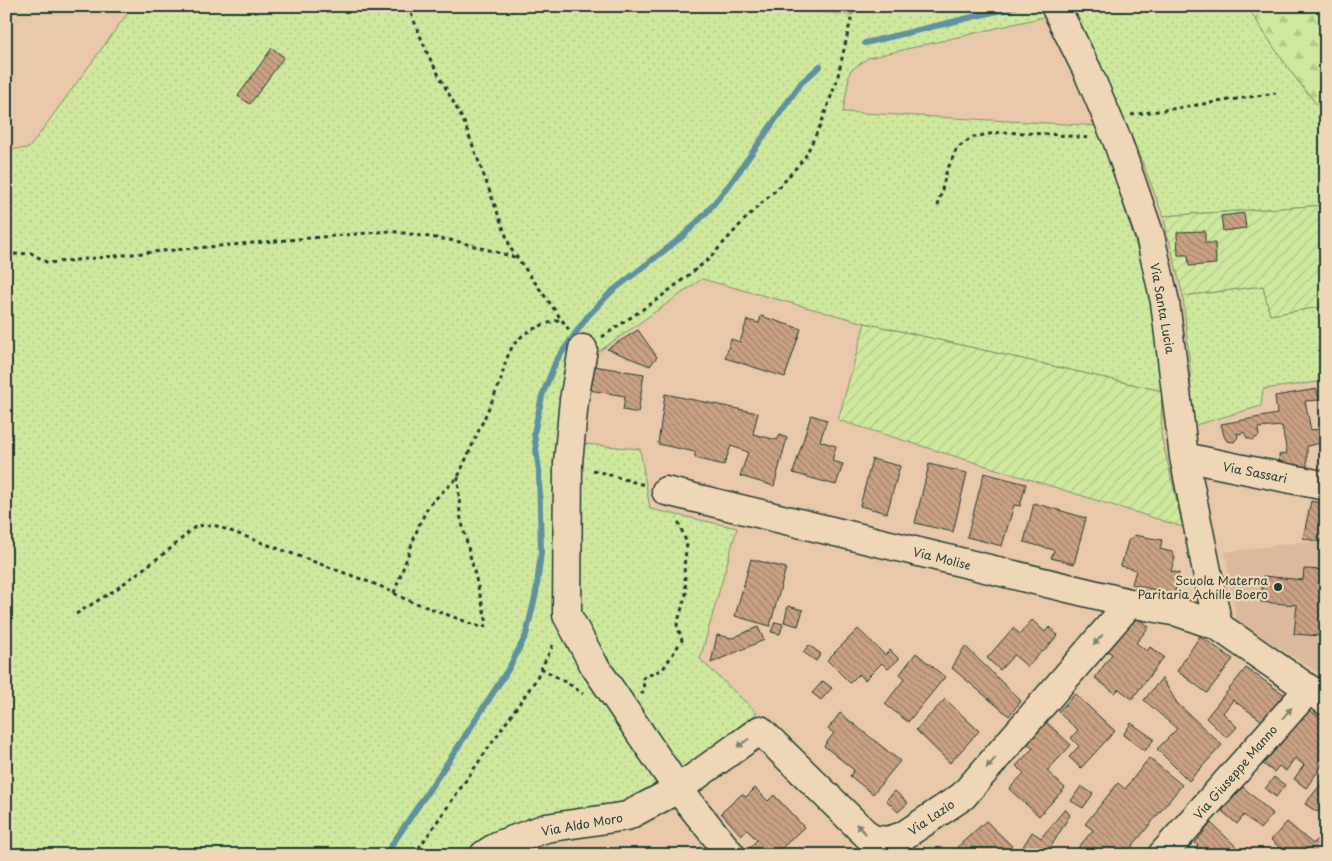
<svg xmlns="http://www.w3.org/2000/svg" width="1332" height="861" font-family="'Playpen Sans',sans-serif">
  <defs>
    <pattern id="grass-dots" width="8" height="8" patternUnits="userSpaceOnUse" patternTransform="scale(1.25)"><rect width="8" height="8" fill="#cfe89e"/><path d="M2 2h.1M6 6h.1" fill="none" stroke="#b1c889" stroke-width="1.8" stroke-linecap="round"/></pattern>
    <pattern id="forest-firs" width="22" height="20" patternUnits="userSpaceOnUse" patternTransform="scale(1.25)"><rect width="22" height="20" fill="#cfe89e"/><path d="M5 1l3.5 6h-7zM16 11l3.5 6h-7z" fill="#b1c889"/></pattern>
    <pattern id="garden-furrows" width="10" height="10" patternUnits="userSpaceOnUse" patternTransform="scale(1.25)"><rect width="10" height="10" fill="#cfe89e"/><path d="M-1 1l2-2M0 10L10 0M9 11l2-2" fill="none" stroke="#b1c889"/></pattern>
    <pattern id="building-back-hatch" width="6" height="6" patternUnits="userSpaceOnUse" patternTransform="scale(1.25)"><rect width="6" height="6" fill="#cba183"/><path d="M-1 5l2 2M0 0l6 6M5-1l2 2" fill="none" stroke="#a4846c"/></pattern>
  </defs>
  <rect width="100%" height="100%" fill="#e8c8a9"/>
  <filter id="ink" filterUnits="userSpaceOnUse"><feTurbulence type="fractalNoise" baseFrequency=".02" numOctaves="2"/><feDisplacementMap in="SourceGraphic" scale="10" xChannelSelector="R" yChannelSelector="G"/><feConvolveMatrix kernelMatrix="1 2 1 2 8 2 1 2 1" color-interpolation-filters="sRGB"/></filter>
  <g filter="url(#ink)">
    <!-- built -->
    <path fill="#dbb99c" d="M 1326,539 L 1326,677 L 1237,622 L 1225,552 Z"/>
    <!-- grass -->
    <path fill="url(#grass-dots)" stroke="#779269" d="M 133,6 L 745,6 L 852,15 L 854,6 L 1044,6 L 1048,16 L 868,58 L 850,71 L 843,112 L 1101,126 L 1113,172 L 1138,251 L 1153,311 L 1162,391 L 865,323 L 702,279 L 588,359 L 560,442 L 640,449 L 650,509 L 737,528 L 700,659 L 757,713 L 636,803 L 509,827 L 467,855 L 6,855 L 6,150 L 29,148 Z
      M 1073,6 L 1247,6 C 1271,43 1295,82 1326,114 L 1326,205 L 1163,216 C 1137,144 1105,75 1073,6 Z
      M 1263,286 L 1270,315 L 1326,306 L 1326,381 L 1263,389 L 1261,406 L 1192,426 L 1190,368 L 1183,296 Z"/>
    <!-- forest -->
    <path fill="url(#forest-firs)" stroke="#779269" d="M 1247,6 L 1326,6 L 1326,114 C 1296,83 1271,43 1247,6 Z"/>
    <!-- garden -->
    <path fill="url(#garden-furrows)" stroke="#779269" d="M 1326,205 L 1326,306 L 1270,315 L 1263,286 L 1183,296 L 1163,216 Z
      M 865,323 L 1162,391 L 1161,435 L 1183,527 L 838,420 Z"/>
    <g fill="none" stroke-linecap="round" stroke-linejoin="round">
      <!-- stream -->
      <path stroke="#5f92a1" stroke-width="6" d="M 865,43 L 1018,6
        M 385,855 L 458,747 L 509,668 L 526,635 L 536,593 L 541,552 L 539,471 L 534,433 L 542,396 L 556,361 L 587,317 L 611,292 L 683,236 L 706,213 L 730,184 L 801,83 L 820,66"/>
    </g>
    <!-- building -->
    <path fill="url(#building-back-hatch)" stroke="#1f3d34" d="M 272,48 L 284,57 L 250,104 L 238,96 Z
      M 1244,213 L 1246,228 L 1223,231 L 1221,216 Z
      M 1205,231 L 1205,243 L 1215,243 L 1216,264 L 1189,266 L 1188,255 L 1178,255 L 1177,232 Z
      M 761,316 L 801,329 L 785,377 L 725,358 L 731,339 L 740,342 L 747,320 L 759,323 Z
      M 638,330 L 657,357 L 650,366 L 607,349 Z
      M 587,365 L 644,374 L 638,413 L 623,410 L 625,396 L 583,389 Z
      M 1317,389 L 1319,400 L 1305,401 L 1311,430 L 1326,428 L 1326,442 L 1307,446 L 1307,474 L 1280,469 L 1279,455 L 1287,453 L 1282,426 L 1258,428 L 1259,436 L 1253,440 L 1247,438 L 1244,432 L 1240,434 L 1237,433 L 1238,437 L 1234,442 L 1227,441 L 1224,436 L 1221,424 L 1277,414 L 1275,396 Z
      M 665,394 L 758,413 L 753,434 L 777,440 L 780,435 L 787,438 L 774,486 L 740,476 L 748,452 L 731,446 L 724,465 L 695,458 L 695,452 L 658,444 Z
      M 811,415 L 827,420 L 820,441 L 836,446 L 832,461 L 843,464 L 836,485 L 793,473 Z
      M 872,459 L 900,466 L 887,513 L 860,506 Z
      M 929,464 L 967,473 L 953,532 L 915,523 Z
      M 984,473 L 1026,484 L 1020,506 L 1014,505 L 1002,546 L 967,537 Z
      M 1311,501 L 1326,504 L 1326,533 L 1324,543 L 1303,538 Z
      M 1034,503 L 1086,518 L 1074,564 L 1051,558 L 1054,550 L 1024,542 Z
      M 1134,535 L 1162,540 L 1160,549 L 1172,552 L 1175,558 L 1171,571 L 1179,573 L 1174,595 L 1132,584 L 1136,570 L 1121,566 L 1128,541 Z
      M 751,559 L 786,568 L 770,626 L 735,616 Z
      M 1304,569 L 1326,570 L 1326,624 L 1322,624 L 1321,636 L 1294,634 L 1297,605 L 1261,602 L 1263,576 L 1303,580 Z
      M 788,606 L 803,610 L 798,626 L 784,622 Z
      M 1134,615 L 1149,627 L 1136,643 L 1147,651 L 1150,647 L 1164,657 L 1132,699 L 1119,689 L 1115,693 L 1095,678 L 1112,654 L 1105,649 Z
      M 1032,620 L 1045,632 L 1049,627 L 1058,635 L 1043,652 L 1042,651 L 1028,667 L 1014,655 L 1000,670 L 987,658 L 1013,628 L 1020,634 Z
      M 775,622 L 783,624 L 780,634 L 771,632 Z
      M 758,627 L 764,640 L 711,663 L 717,635 L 732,638 Z
      M 858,629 L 885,655 L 890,650 L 899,659 L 888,669 L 882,663 L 865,680 L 859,674 L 850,683 L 827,660 Z
      M 1200,636 L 1233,659 L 1207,693 L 1177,671 Z
      M 809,645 L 821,654 L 816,661 L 803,652 Z
      M 965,646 L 1021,701 L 1009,716 L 952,668 Z
      M 916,653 L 945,677 L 908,722 L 885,704 L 905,678 L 900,674 Z
      M 1246,668 L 1288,697 L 1265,723 L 1233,700 L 1223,713 L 1237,727 L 1227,738 L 1206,718 Z
      M 1162,678 L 1177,703 L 1222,745 L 1189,781 L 1157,749 L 1177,729 L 1144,700 Z
      M 823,681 L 832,688 L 821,700 L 812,693 Z
      M 1075,694 L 1115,731 L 1081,768 L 1069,757 L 1079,746 L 1071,738 L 1078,730 L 1058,712 Z
      M 945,699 L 979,731 L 950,763 L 916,730 Z
      M 1309,710 L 1326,721 L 1326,760 L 1306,788 L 1294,779 L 1304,765 L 1295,758 L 1286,771 L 1279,766 L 1274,772 L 1263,764 Z
      M 840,713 L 900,761 L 873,794 L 850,776 L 854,770 L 824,746 L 834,733 L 828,729 Z
      M 1043,719 L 1071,745 L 1047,771 L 1065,788 L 1039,816 L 1009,789 L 1024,773 L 1016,766 L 1033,748 L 1025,741 Z
      M 1131,723 L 1154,739 L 1145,751 L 1123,735 Z
      M 1149,758 L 1182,785 L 1125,855 L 1085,855 L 1077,849 L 1093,830 L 1085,824 L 1118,783 L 1125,789 Z
      M 1274,777 L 1285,785 L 1276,797 L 1265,789 Z
      M 1326,778 L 1326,801 L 1317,812 L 1305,804 Z
      M 1081,786 L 1093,794 L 1083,808 L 1071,801 Z
      M 1243,787 L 1273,814 L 1260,829 L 1244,815 L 1237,824 L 1222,811 Z
      M 755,788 L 768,801 L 774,795 L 804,827 L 781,849 L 787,855 L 758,855 L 750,847 L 757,840 L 747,830 L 741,835 L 721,813 L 742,794 L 746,797 Z
      M 895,791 L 908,803 L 898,812 L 886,800 Z
      M 1065,809 L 1070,815 L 1046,855 L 1021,855 L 1019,853 L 1032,832 L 1041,838 Z
      M 986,821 L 1017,851 L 1013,855 L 961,855 L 955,849 Z
      M 1287,822 L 1313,844 L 1326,828 L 1326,848 L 1321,854 L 1323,855 L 1289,855 L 1271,840 Z
      M 1211,823 L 1245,855 L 1190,855 L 1198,846 L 1195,843 Z
      M 924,848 L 931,855 L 918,855 Z"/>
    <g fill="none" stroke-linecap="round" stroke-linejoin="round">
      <!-- minor casing -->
      <g stroke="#1f3d34" stroke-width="31">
        <path id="minor" d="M 1055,6 L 1087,70 L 1117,140 L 1150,236 L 1165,302 L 1184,457 L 1218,626
          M 583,349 L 574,400 L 568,463 L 567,615 L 594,665 L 678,789 L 731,855
          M 1184,457 L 1326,486
          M 666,491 L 1130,603 L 1178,612 L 1218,626 L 1326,701
          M 484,855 L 499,845 L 546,828 L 627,816 L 678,789 L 760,730 L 871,839 L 887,841 L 903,836 L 963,796 L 1130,603
          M 1162,855 L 1309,689"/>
      </g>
      <!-- path -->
      <path stroke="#1f3d34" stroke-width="3" stroke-dasharray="4 4" stroke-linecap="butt" d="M 408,6 L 428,55 L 464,122 L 511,249 L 569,330
        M 1131,115 L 1276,93
        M 938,206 L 946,173 L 957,148 L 973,137 L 1001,132 L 1048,134 L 1089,138
        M 6,255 L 31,253 L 48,263 L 162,251 L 390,231 L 456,241 L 518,258
        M 602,337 L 658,299 L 709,259 L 748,216 L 783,183 L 805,157 L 821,124 L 837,80 L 854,6
        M 593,470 L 644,485
        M 394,593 L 419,525 L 429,505 L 458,477 L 500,383 L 506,360 L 513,345 L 524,334 L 537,327 L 561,319
        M 76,614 L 115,590 L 170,549 L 196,526 L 214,525 L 380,586 L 405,599 L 483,628 L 487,623 L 460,515 L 458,477
        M 541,668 L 572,686 L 583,694
        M 641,694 L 644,691 L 643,678 L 663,669 L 682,640 L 677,625 L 686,594 L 684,566 L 687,544 L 677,518
        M 414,855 L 535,681 L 554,643"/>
      <!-- minor -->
      <use href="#minor" stroke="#efd6b7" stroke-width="28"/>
    </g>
    <!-- one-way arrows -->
    <defs><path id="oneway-solid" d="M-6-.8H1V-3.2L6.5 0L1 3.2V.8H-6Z" transform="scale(1.25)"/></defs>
    <g fill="#7d826f">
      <use href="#oneway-solid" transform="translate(1098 640) rotate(131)"/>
      <use href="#oneway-solid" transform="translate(1287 713) rotate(-49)"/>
      <use href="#oneway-solid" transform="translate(743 743) rotate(144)"/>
      <use href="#oneway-solid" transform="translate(991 763) rotate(131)"/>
      <use href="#oneway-solid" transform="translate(861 829) rotate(-136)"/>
    </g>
  </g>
  <!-- markers -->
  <circle fill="#1f3d34" stroke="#efd6b7" stroke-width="2" cx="1278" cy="587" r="5"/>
  <g text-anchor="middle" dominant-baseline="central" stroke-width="4.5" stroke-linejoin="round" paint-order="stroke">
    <!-- street labels -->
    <g font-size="12" fill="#1f3d34" stroke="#efd6b7">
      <text transform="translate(1163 308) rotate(80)">Via Santa Lucia</text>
      <text transform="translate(1255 472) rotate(11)">Via Sassari</text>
      <text transform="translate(942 558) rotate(14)">Via Molise</text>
      <text transform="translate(1235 772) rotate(-49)">Via Giuseppe Manno</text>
      <text transform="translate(931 817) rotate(-34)">Via Lazio</text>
      <text transform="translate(582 824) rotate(-10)">Via Aldo Moro</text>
    </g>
    <!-- poi labels -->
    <g font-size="12" fill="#1f3d34" stroke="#efd6b7" text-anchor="end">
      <text x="1268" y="580">Scuola Materna<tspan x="1268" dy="14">Paritaria Achille Boero</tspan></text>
    </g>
  </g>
  <!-- margin -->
  <rect width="1332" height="861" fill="none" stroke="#efd6b7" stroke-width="25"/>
  <rect x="12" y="12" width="1307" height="836" fill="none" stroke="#1f3d34" stroke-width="2" filter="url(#ink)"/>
</svg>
